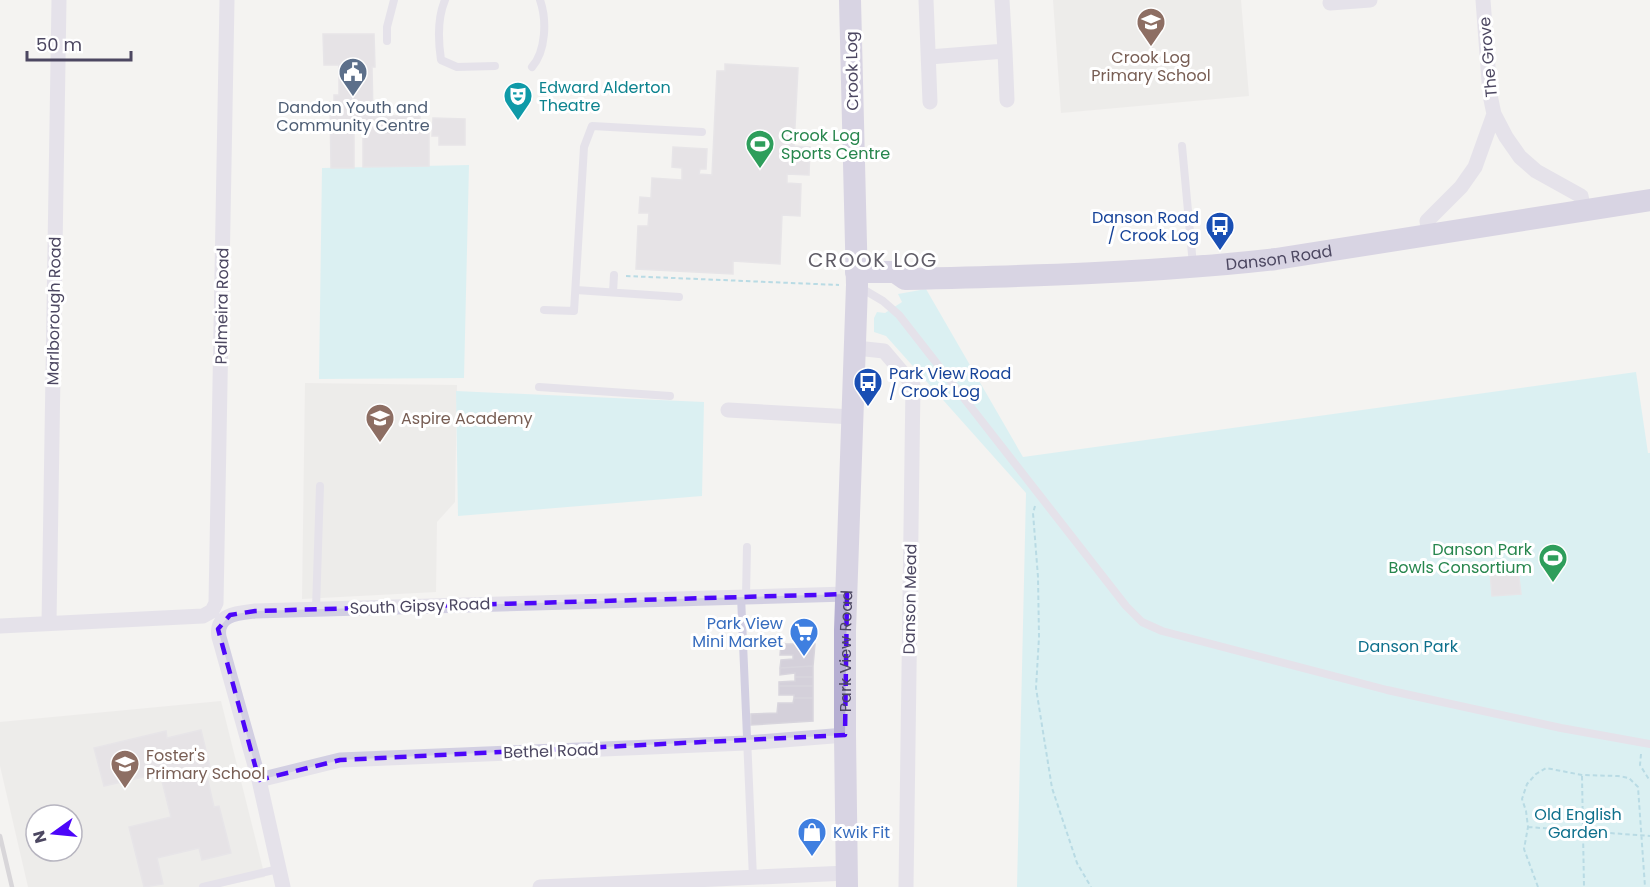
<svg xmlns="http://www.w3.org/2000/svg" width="1650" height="887" font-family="Poppins,sans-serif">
  <rect width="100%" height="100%" fill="#f4f3f1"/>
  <!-- education -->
  <path fill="#e5e4e3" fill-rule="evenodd" d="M 1053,0 L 1241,0 L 1249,96 L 1061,113 Z
    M 305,383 L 457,385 L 455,502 L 437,522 L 436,592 L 302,599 Z
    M 221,701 L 265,877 L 217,887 L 28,887 L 0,766 L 0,722 ZM 36,815 L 72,815 L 72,851 L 36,851 Z"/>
  <!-- green -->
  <path fill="#bdeef4" d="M 469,165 L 464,378 L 319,379 L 322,168 Z
    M 926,289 L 1023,457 L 1636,372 L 1648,453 L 1650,453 L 1650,887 L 1017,887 L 1026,493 L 886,336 L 874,332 L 874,318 L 877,312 L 885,313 L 902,302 L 898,294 Z
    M 456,391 L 704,402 L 702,496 L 458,516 Z"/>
  <!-- building -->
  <path fill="#d4d0da" stroke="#d8d5dd" stroke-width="1.5" d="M 323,34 L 374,34 L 375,67 L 372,67 L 373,116 L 420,116 L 420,130 L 429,130 L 429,166 L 363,167 L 363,129 L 354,130 L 354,168 L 331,168 L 330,102 L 334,102 L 334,95 L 339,95 L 339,65 L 324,65 Z
    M 725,64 L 798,68 L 794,146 L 810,147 L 809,175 L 787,174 L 787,183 L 801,184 L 800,216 L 782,215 L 780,264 L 733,261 L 733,274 L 636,269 L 638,226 L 648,226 L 649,213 L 639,213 L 640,197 L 651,198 L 652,178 L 682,180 L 682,168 L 672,167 L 673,147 L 707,149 L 706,169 L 700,169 L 699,174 L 712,175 L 717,71 L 725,71 Z
    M 433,118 L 465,119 L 465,145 L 439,145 L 439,136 L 432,136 Z
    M 1518,569 L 1521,594 L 1492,596 L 1490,572 Z
    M 781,644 L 815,644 L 813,666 L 780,668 L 781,660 L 793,659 L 793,655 L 780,655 Z
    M 813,666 L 813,677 L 795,677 L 795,673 L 780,675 L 780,668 Z
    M 795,677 L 813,677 L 813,686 L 779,686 L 779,682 L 795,681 Z
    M 779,686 L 813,686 L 813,698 L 794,698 L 794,695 L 779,695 Z
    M 794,698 L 813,698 L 813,721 L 751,725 L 751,714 L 777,713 L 778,703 L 793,703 Z
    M 201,730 L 210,767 L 205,768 L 214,807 L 219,806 L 231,853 L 202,860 L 199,848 L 157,858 L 163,884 L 144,887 L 129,827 L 171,817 L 160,773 L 104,786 L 94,748 L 166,731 L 167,738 Z"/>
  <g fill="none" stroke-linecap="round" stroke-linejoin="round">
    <!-- path -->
    <path stroke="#71bfd6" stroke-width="2" stroke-dasharray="4.5 3" stroke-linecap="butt" d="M 626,276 L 839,285
      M 1035,506 L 1033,513 L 1038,577 L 1039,637 L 1036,688 L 1052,788 L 1077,863 L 1091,887
      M 1641,754 L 1640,765 L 1650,781
      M 1582,776 L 1584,887
      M 1528,827 L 1650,836
      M 1538,887 L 1524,849 L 1528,827 L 1526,811 L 1522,799 L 1527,784 L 1536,774 L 1546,768 L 1582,775 L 1618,776 L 1629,778 L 1638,787 L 1645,887"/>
    <!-- service -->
    <path stroke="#d2cfe2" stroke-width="8" d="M 445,0 C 437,19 438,40 441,60 L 457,67 L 495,66
      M 387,41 L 387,27 L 394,0
      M 532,67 C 546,51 547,20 540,0
      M 1182,146 L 1193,265
      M 861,288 L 883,301 L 899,315 L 1126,606 L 1142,622 L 1162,631 L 1387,690 L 1561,728 L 1650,744
      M 576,290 L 679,297
      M 613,292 L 614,275
      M 544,310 L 574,311 L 584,147 L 592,126 L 702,132
      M 539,387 L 670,396
      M 741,596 L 753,878
      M 746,596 L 747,547
      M 316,609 L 320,486
      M 203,887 L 278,869"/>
    <!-- minor -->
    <path stroke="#d2cfe2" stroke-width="15" d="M 926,0 L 930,102
      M 1483,0 L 1490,95 L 1494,114 L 1506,137 L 1520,157 L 1536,171 L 1581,196 L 1584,211
      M 1330,3 L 1370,0
      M 1005,51 L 1007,100
      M 929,57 L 1005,51 L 1002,0
      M 1429,235 L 1427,221 L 1461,187 L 1475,167 L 1494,114
      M 856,348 L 884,351 L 913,385 L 906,887
      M 728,410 L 853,417
      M 49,623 L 59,0
      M 0,626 L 203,616 L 212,611 L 216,603 L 227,0
      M 259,780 L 340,760 L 746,743 L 845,735
      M 283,887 L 259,780 L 219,637 C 215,614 238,613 255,611 L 847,594
      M 540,887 L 847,873"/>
    <!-- primary -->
    <g stroke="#b6afd2" stroke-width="22">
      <path id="s1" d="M 856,272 L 895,272 L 905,279 C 1029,276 1153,273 1276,259 L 1650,200"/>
      <path id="s2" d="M 847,887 L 845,735 L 845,630 L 857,285 L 850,0"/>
    </g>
    <!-- rail -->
    <path stroke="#b6b3bc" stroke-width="4.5" d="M 0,836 L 12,887"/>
  </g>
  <!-- marked area -->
  <path d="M0 0H1650V887H0ZM 847,594 L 845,735 L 340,760 L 259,780 L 218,629 L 230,615 L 255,611 Z" fill="#f4f3f1" fill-opacity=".55" fill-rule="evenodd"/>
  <path fill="none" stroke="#4c06f9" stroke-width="4.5" stroke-dasharray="12 8" stroke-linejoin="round" d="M 847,594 L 845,735 L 340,760 L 259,780 L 218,629 L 230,615 L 255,611 Z"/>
  <!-- icons -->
  <defs>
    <g id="school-pin" transform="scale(1.5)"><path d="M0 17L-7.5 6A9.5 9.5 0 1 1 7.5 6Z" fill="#8d6e63" stroke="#fff"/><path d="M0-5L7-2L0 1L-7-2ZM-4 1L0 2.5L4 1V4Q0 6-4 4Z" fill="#fff"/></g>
    <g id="civic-pin" transform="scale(1.5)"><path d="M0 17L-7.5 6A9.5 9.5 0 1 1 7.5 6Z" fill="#5c6f8a" stroke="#fff"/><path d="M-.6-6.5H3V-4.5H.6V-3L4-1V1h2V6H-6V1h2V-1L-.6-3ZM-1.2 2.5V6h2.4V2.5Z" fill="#fff"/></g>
    <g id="theatre-pin" transform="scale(1.5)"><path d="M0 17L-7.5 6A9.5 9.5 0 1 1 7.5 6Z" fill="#0f9aa8" stroke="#fff"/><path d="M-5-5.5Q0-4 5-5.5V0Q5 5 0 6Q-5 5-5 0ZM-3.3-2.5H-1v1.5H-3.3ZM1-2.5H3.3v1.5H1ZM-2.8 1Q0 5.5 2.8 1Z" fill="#fff"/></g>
    <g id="stadium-pin" transform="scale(1.5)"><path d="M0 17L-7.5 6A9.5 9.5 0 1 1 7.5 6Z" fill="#2e9e5b" stroke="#fff"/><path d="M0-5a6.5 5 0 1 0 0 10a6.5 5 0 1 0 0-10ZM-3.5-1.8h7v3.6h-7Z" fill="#fff"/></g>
    <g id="bus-pin" transform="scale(1.5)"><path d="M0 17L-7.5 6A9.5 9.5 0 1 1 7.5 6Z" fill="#1a4fb4" stroke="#fff"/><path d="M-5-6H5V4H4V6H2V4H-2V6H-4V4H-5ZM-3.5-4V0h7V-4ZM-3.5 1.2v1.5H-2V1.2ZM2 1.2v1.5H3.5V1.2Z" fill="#fff"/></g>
    <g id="supermarket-pin" transform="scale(1.5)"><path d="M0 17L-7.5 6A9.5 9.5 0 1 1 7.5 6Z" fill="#3f7fe0" stroke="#fff"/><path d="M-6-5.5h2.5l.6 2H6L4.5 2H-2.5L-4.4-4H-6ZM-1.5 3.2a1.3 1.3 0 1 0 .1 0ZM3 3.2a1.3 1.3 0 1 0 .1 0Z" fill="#fff"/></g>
    <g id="shop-pin" transform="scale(1.5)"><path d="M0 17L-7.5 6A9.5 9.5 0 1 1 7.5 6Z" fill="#3f7fe0" stroke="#fff"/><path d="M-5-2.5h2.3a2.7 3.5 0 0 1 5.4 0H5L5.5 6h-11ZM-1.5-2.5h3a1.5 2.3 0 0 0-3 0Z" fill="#fff"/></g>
  </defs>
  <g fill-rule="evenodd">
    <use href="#school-pin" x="1151" y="22"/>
    <use href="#civic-pin" x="353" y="72"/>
    <use href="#theatre-pin" x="518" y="96"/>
    <use href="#stadium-pin" x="760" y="144"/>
    <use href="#bus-pin" x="1220" y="226"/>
    <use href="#bus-pin" x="868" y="382"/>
    <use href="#school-pin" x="380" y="418"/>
    <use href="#stadium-pin" x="1553" y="558"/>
    <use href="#supermarket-pin" x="804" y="632"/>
    <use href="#school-pin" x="125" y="764"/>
    <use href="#shop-pin" x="812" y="832"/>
  </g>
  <g text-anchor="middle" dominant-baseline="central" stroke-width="6" stroke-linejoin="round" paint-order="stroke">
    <!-- education labels -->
    <g font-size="16" fill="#785e54" stroke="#fff" text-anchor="start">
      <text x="1151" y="57" text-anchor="middle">Crook Log<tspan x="1151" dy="18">Primary School</tspan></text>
      <text x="401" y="418">Aspire Academy</text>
      <text x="146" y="755">Foster's<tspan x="146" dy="18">Primary School</tspan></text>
    </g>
    <!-- street labels -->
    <g font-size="16" fill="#4c4761" stroke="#fff">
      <text transform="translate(1488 57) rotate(-95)">The Grove</text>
      <text transform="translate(852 71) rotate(-91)">Crook Log</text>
      <text stroke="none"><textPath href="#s1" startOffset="426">Danson Road</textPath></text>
      <text transform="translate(222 306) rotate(-89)">Palmeira Road</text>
      <text transform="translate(54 311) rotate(-89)">Marlborough Road</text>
      <text transform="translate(910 599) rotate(-89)">Danson Mead</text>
      <text transform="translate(420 606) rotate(-2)">South Gipsy Road</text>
      <text stroke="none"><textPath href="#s2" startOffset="236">Park View Road</textPath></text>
      <text transform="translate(551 751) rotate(-2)">Bethel Road</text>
    </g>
    <!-- culture labels -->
    <g font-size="16" fill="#0d838f" stroke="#fff" text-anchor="start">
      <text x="539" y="87">Edward Alderton<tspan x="539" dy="18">Theatre</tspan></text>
    </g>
    <!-- service labels -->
    <g font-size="16" fill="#4e5e75" stroke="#fff">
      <text x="353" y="107">Dandon Youth and<tspan x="353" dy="18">Community Centre</tspan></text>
    </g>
    <!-- leisure labels -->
    <g font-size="16" fill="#27864d" stroke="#fff" text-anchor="start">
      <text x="781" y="135">Crook Log<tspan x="781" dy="18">Sports Centre</tspan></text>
      <text x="1532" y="549" text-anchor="end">Danson Park<tspan x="1532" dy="18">Bowls Consortium</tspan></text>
    </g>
    <!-- transit labels -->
    <g font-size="16" fill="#164399" stroke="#fff" text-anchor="end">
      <text x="1199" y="217">Danson Road<tspan x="1199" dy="18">/ Crook Log</tspan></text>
      <text x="889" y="373" text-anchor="start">Park View Road<tspan x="889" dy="18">/ Crook Log</tspan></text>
    </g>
    <!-- shop labels -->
    <g font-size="16" fill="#366cbe" stroke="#fff" text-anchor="end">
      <text x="783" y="623">Park View<tspan x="783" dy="18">Mini Market</tspan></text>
      <text x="833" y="832" text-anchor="start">Kwik Fit</text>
    </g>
    <!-- park labels -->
    <g font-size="16" fill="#0e708c" stroke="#fff">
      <text x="1408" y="646">Danson Park</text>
      <text x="1578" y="814">Old English<tspan x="1578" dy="18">Garden</tspan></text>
    </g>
    <!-- quarter labels -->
    <g font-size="20" letter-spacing="1.5" fill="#605d67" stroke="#fff">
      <text x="873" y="260">CROOK LOG</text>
    </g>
  </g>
  <!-- north arrow -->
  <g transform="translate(54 833) rotate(255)"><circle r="28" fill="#ffffff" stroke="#b7b5c0" stroke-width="1.5"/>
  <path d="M0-4.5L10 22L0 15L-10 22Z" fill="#4c06f9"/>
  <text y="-9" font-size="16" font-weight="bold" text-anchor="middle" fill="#4c4761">N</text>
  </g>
  <!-- scale -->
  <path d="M27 51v9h104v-9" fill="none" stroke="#4c4761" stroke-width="3"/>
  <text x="36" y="51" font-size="18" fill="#4c4761" stroke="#ffffff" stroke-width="4.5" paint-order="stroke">50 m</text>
</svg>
